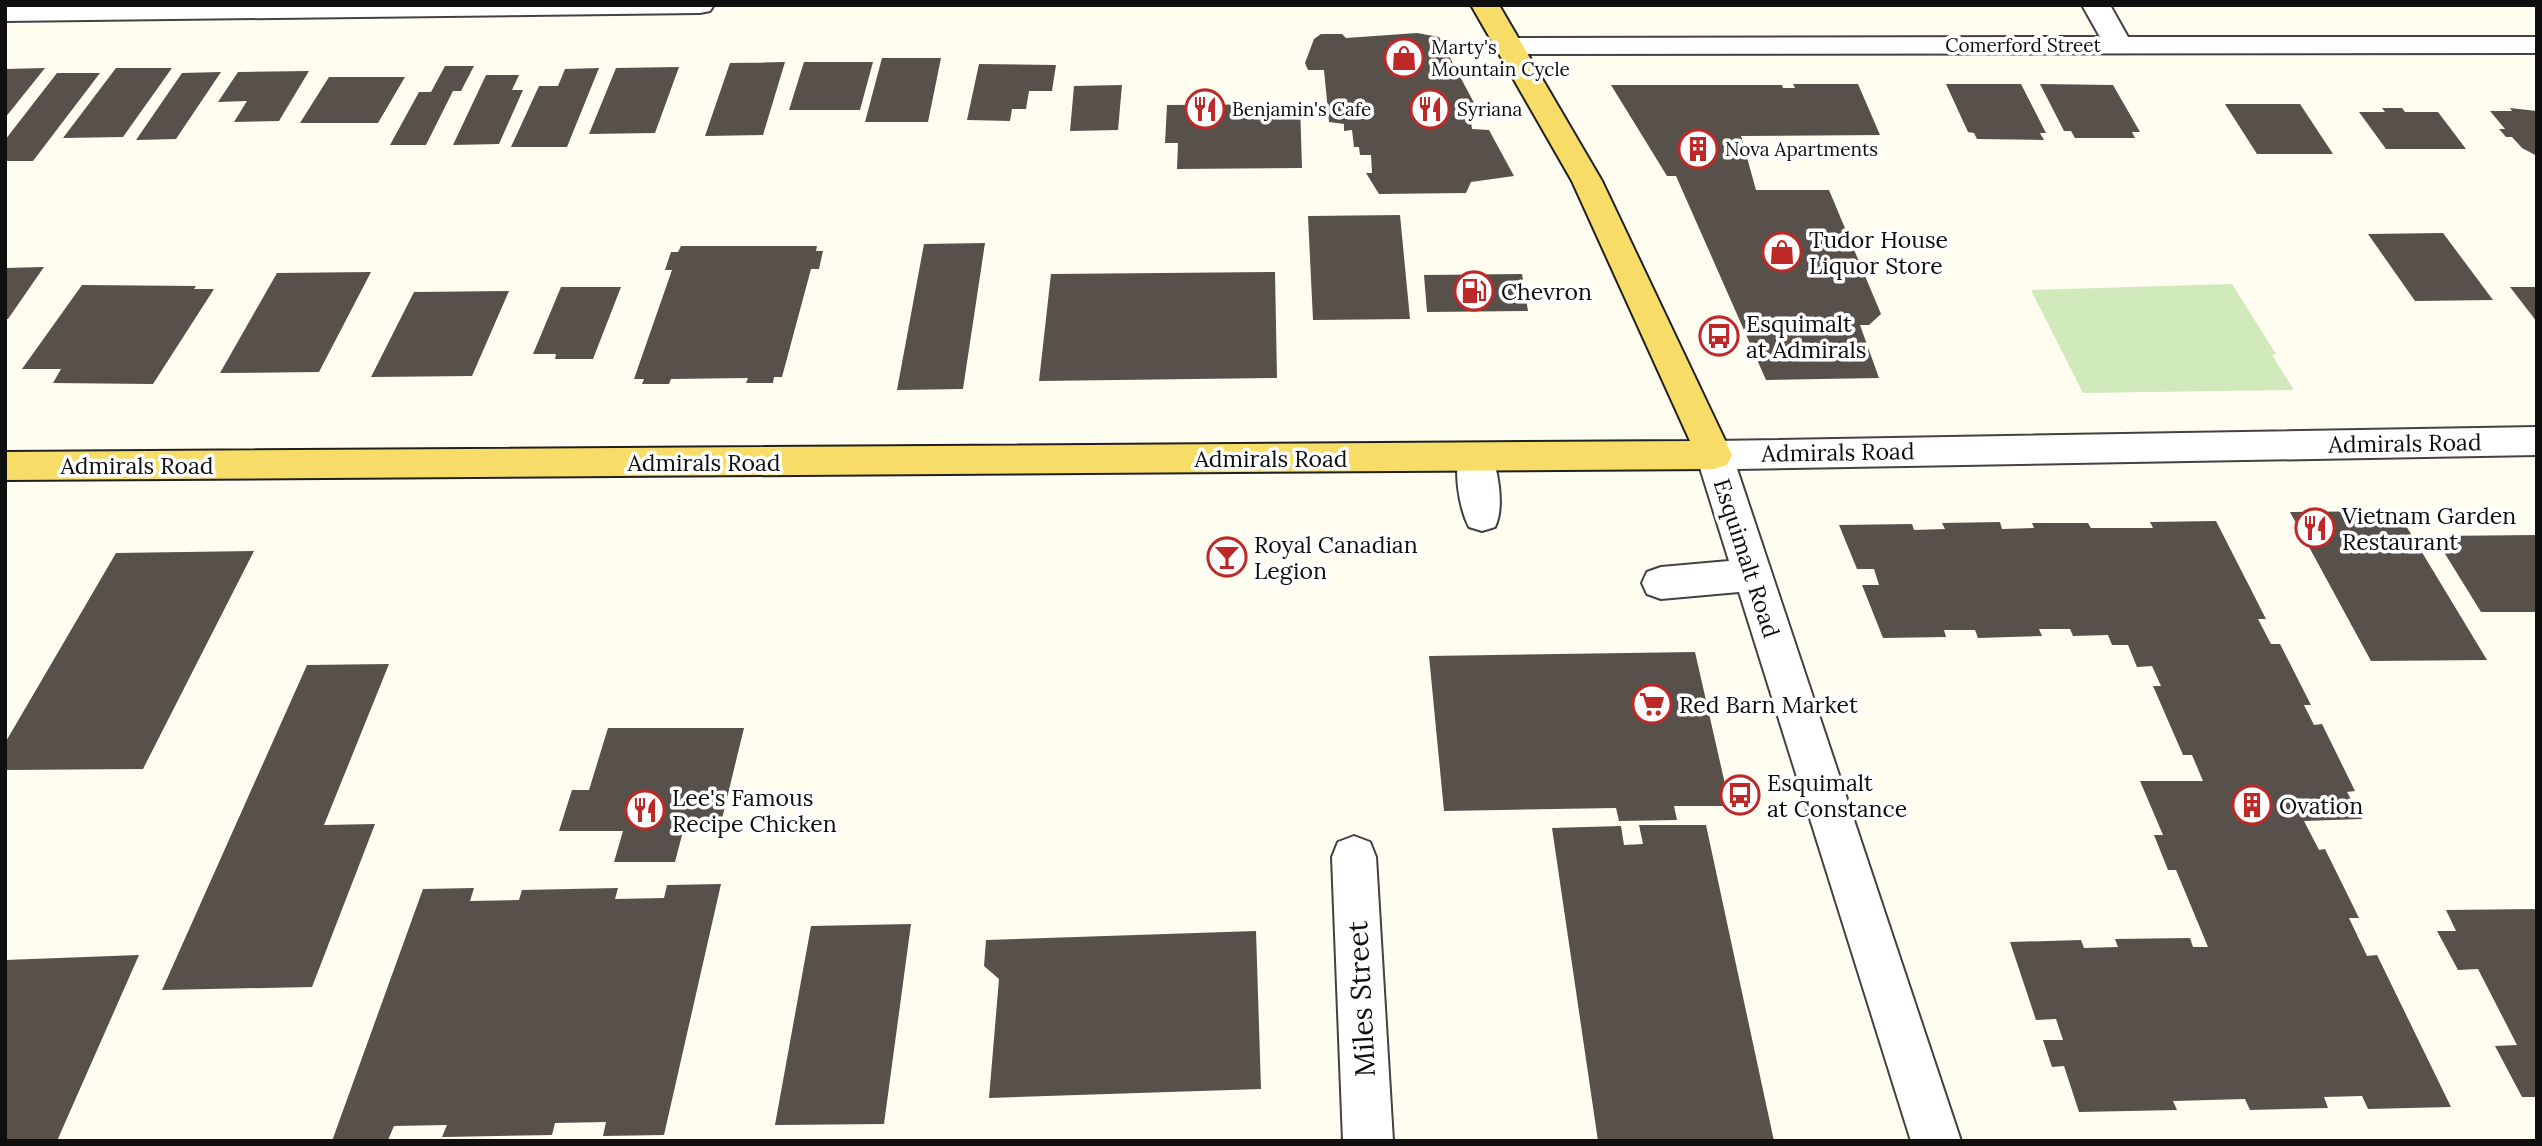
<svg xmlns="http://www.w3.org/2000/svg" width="2542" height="1146" font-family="Lora,serif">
  <rect width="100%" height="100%" fill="#fffdf0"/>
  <!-- green -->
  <path fill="#d0e9ba" d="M 2232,284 L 2276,354 L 2272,355 L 2294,390 L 2083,393 L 2031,290 Z"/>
  <!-- building -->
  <path fill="#57504b" d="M 1417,33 L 1439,37 L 1481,116 L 1471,121 L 1472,129 L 1489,130 L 1514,176 L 1471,182 L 1466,193 L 1379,194 L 1366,173 L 1372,173 L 1371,155 L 1360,155 L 1359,147 L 1354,147 L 1352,130 L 1344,131 L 1344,124 L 1329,122 L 1324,70 L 1308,70 L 1305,63 L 1314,39 L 1321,34 L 1342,34 L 1346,38 Z
    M 882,58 L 941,58 L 928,122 L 865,122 Z
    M 785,62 L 763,135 L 705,136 L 730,63 Z
    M 804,62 L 873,62 L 860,110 L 789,110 Z
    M 979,64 L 1056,65 L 1052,91 L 1029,91 L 1026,109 L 1012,109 L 1010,121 L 967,120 Z
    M 445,66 L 474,66 L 461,91 L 453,91 L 426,145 L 390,145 L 419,92 L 431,92 Z
    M 679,67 L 655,133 L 589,134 L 616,68 Z
    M 45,68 L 5,118 L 5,69 Z
    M 116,68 L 172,68 L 123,137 L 63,138 Z
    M 599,68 L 567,147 L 511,147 L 539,86 L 558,86 L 565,69 Z
    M 309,71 L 279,121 L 234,122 L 247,101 L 218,102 L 238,72 Z
    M 221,72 L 176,139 L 136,140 L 182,73 Z
    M 57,73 L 100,73 L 33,161 L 5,161 L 5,140 Z
    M 486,75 L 519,75 L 512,90 L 523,90 L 499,144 L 453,145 Z
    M 329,77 L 405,77 L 378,123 L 300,123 Z
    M 1793,84 L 1858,84 L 1880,135 L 1741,136 L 1756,190 L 1829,190 L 1881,314 L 1869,325 L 1860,325 L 1879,378 L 1766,380 L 1676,176 L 1667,176 L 1611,85 L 1782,85 L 1783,88 L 1795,88 Z
    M 1946,84 L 2021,84 L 2046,133 L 2040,133 L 2044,140 L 1977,139 L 1974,133 L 1968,132 Z
    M 2040,84 L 2113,85 L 2140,132 L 2132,132 L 2135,138 L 2075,138 L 2071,131 L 2064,131 Z
    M 1122,85 L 1118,130 L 1070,131 L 1074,86 Z
    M 1300,104 L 1302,168 L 1177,169 L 1178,143 L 1165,143 L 1167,105 Z
    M 2225,104 L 2300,104 L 2333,154 L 2257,154 Z
    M 2382,108 L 2402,108 L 2405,112 L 2438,112 L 2466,149 L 2386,149 L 2359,112 L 2385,112 Z
    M 2510,108 L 2537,111 L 2537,156 L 2522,148 L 2512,137 L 2506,137 L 2499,129 L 2505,129 L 2490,111 L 2512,111 Z
    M 1400,215 L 1410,319 L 1313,320 L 1308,216 Z
    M 2443,233 L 2493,300 L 2415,301 L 2368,234 Z
    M 985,243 L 963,389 L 897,390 L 924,244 Z
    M 681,246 L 817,246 L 816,251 L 823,251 L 819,269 L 811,269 L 782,377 L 774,377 L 773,383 L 746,383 L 748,378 L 671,379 L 669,384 L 642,384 L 644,379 L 634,379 L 672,270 L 665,270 L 671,252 L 678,252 Z
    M 44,267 L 8,319 L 5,319 L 5,268 Z
    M 371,272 L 319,372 L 220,373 L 277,273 Z
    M 1275,272 L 1277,378 L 1039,381 L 1051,274 Z
    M 1522,274 L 1528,311 L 1427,312 L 1424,275 Z
    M 82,285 L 196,286 L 194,289 L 214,289 L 153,384 L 53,383 L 61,369 L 22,369 Z
    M 561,287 L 621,287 L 593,359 L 555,359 L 556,354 L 533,354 Z
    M 2510,287 L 2537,287 L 2537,322 Z
    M 509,291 L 472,376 L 371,377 L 414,292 Z
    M 2397,511 L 2487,660 L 2371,661 L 2290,512 Z
    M 2216,521 L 2266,619 L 2258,619 L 2271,644 L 2280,644 L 2311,705 L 2304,705 L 2314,725 L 2322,724 L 2355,791 L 2347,792 L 2362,819 L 2304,821 L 2319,850 L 2325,849 L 2359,918 L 2349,918 L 2367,956 L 2377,955 L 2451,1107 L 2368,1109 L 2362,1096 L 2324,1097 L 2328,1108 L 2250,1110 L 2245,1099 L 2173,1101 L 2177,1110 L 2079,1112 L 2064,1066 L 2052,1067 L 2043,1040 L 2063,1040 L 2056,1019 L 2036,1020 L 2010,942 L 2081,940 L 2084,948 L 2118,947 L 2115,939 L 2190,938 L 2193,947 L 2208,947 L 2176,870 L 2168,870 L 2154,835 L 2163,835 L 2140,781 L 2203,781 L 2192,755 L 2183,755 L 2153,686 L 2161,686 L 2152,666 L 2137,667 L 2128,645 L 2112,645 L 2108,635 L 2073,636 L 2070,629 L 2039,629 L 2042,636 L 1978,638 L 1975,630 L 1944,630 L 1946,637 L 1883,638 L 1862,585 L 1879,585 L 1874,569 L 1857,569 L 1839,525 L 1912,524 L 1914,530 L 1945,529 L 1942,523 L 2000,522 L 2002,529 L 2034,528 L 2032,523 L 2088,523 L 2091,528 L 2153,528 L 2150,522 Z
    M 2537,535 L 2537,612 L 2481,612 L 2434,536 Z
    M 254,551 L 143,769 L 5,770 L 5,743 L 116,553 Z
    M 1695,652 L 1730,806 L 1674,806 L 1677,820 L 1619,821 L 1616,808 L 1444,811 L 1429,656 Z
    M 389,664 L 324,825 L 375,824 L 312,987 L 162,990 L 307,665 Z
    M 608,728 L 744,728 L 719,831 L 683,831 L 675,862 L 614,862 L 623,831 L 559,831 L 572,790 L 589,790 Z
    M 1639,825 L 1706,825 L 1774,1141 L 1598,1141 L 1552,828 L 1621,826 L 1624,845 L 1643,844 Z
    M 721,884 L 664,1135 L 603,1136 L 606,1122 L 555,1123 L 552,1135 L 442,1137 L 447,1125 L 394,1126 L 388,1140 L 332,1141 L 423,889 L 474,888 L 470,901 L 519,900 L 522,890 L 618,888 L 615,899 L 664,898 L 667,885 Z
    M 2537,909 L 2537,1097 L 2522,1097 L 2495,1046 L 2517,1045 L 2478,969 L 2458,970 L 2437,931 L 2456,931 L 2446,910 Z
    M 911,924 L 884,1124 L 775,1125 L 811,926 Z
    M 1256,931 L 1261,1089 L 989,1098 L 999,979 L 984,966 L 986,940 Z
    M 139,955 L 57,1141 L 5,1141 L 5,960 Z"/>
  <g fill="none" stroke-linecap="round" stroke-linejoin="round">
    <!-- minor casing -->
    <g stroke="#424242" stroke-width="4">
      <path id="minor" d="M 5,5 L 714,5 L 710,11 L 700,13 L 5,21 Z
        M 2082,5 L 2110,5 L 2128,37 L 2537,37 L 2537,53 L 1508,54 L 1498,52 L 1494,46 L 1498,40 L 1508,38 L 2100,37 Z
        M 2537,427 L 2537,455 L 1737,469 L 1961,1141 L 1911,1141 L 1739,592 L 1661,599 L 1647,594 L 1642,583 L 1647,572 L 1661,567 L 1729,561 L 1696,455 L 1701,445 L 1714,441 Z
        M 1475,443 L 1488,447 C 1498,466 1505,507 1495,527 L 1482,531 L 1469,527 C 1459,508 1452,466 1462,447 Z
        M 1354,836 L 1370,842 L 1376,857 L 1393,1141 L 1343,1141 L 1332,857 L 1338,842 Z"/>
    </g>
    <!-- major casing -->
    <g stroke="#202020" stroke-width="4">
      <path id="major" d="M 1471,5 L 1499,5 L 1602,181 L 1732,455 L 1727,465 L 1714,469 L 5,480 L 5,452 L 1690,441 L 1572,181 Z"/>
    </g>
    <!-- minor -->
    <use href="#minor" fill="#fff" fill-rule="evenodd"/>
    <!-- major -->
    <use href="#major" fill="#f7dc68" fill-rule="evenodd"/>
  </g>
  <!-- icons -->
  <defs>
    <g id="shop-ring" transform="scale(2.0125)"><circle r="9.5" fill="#fff" stroke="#be2927" stroke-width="1.5"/><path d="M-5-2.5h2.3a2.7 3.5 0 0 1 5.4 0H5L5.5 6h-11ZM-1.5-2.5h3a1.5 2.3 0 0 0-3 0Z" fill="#be2927"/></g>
    <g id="restaurant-ring" transform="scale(2.0125)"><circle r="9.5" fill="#fff" stroke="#be2927" stroke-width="1.5"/><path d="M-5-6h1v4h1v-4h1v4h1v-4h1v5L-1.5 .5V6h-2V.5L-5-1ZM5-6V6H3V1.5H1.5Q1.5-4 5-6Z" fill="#be2927"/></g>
    <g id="building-ring" transform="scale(2.0125)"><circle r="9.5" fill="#fff" stroke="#be2927" stroke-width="1.5"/><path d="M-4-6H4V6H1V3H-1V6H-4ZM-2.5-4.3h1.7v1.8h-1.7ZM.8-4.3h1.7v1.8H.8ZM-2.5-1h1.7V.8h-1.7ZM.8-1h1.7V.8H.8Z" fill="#be2927"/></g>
    <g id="fuel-ring" transform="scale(2.0125)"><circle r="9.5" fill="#fff" stroke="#be2927" stroke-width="1.5"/><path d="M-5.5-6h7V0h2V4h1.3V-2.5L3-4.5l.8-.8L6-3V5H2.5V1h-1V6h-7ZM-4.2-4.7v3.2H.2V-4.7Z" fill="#be2927"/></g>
    <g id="bus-ring" transform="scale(2.0125)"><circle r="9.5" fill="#fff" stroke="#be2927" stroke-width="1.5"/><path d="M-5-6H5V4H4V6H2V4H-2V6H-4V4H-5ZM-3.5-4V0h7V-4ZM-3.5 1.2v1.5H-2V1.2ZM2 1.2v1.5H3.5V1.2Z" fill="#be2927"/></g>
    <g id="bar-ring" transform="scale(2.0125)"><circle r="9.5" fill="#fff" stroke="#be2927" stroke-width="1.5"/><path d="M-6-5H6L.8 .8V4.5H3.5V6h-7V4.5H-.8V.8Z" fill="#be2927"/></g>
    <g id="supermarket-ring" transform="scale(2.0125)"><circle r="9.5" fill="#fff" stroke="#be2927" stroke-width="1.5"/><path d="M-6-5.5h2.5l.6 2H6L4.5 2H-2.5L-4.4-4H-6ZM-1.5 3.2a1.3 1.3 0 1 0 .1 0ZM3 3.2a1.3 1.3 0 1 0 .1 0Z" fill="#be2927"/></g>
  </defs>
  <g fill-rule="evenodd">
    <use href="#shop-ring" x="1404" y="58"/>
    <use href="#restaurant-ring" x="1205" y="109"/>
    <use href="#restaurant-ring" x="1430" y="109"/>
    <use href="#building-ring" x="1698" y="149"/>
    <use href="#shop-ring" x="1782" y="252"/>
    <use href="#fuel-ring" x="1474" y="291"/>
    <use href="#bus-ring" x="1719" y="336"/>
    <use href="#restaurant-ring" x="2315" y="528"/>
    <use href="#bar-ring" x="1227" y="557"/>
    <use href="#supermarket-ring" x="1652" y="704"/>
    <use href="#bus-ring" x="1740" y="795"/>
    <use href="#building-ring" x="2252" y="805"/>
    <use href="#restaurant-ring" x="645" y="810"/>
  </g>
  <g text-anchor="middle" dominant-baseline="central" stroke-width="7" stroke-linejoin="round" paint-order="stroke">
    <!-- far-street labels -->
    <g font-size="19" fill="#0f0f0f" stroke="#fff">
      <text x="2023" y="45">Comerford Street</text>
    </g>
    <!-- far-poi labels -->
    <g font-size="19" fill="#0f0f0f" stroke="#fff" text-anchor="start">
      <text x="1431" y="47">Marty's<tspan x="1431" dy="22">Mountain Cycle</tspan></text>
      <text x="1232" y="109">Benjamin's Cafe</text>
      <text x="1457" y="109">Syriana</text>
      <text x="1725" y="149">Nova Apartments</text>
    </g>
    <!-- poi labels -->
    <g font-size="23" fill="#0f0f0f" stroke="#fff" text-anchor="start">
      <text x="1809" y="239">Tudor House<tspan x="1809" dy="26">Liquor Store</tspan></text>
      <text x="1501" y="291">Chevron</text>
      <text x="1746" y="323">Esquimalt<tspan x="1746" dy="26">at Admirals</tspan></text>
      <text x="2342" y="515">Vietnam Garden<tspan x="2342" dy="26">Restaurant</tspan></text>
      <text x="1254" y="544">Royal Canadian<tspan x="1254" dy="26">Legion</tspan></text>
      <text x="1679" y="704">Red Barn Market</text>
      <text x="1767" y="782">Esquimalt<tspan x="1767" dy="26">at Constance</tspan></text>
      <text x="672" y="797">Lee's Famous<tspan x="672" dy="26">Recipe Chicken</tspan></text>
      <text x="2279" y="805">Ovation</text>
    </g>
    <!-- street labels -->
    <g font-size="23" fill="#0f0f0f" stroke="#fff">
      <text transform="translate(2405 443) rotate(-1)">Admirals Road</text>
      <text transform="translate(1838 452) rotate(-1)">Admirals Road</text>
      <text x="1271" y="458">Admirals Road</text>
      <text x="704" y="462">Admirals Road</text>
      <text x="137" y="465">Admirals Road</text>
      <text transform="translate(1747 558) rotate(72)">Esquimalt Road</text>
    </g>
    <!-- near-street labels -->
    <g font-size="28" fill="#0f0f0f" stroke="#fff">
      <text transform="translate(1361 999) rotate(-93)">Miles Street</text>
    </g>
  </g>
  <!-- border -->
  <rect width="2542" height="1146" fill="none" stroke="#0f0f0f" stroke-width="14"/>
</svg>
